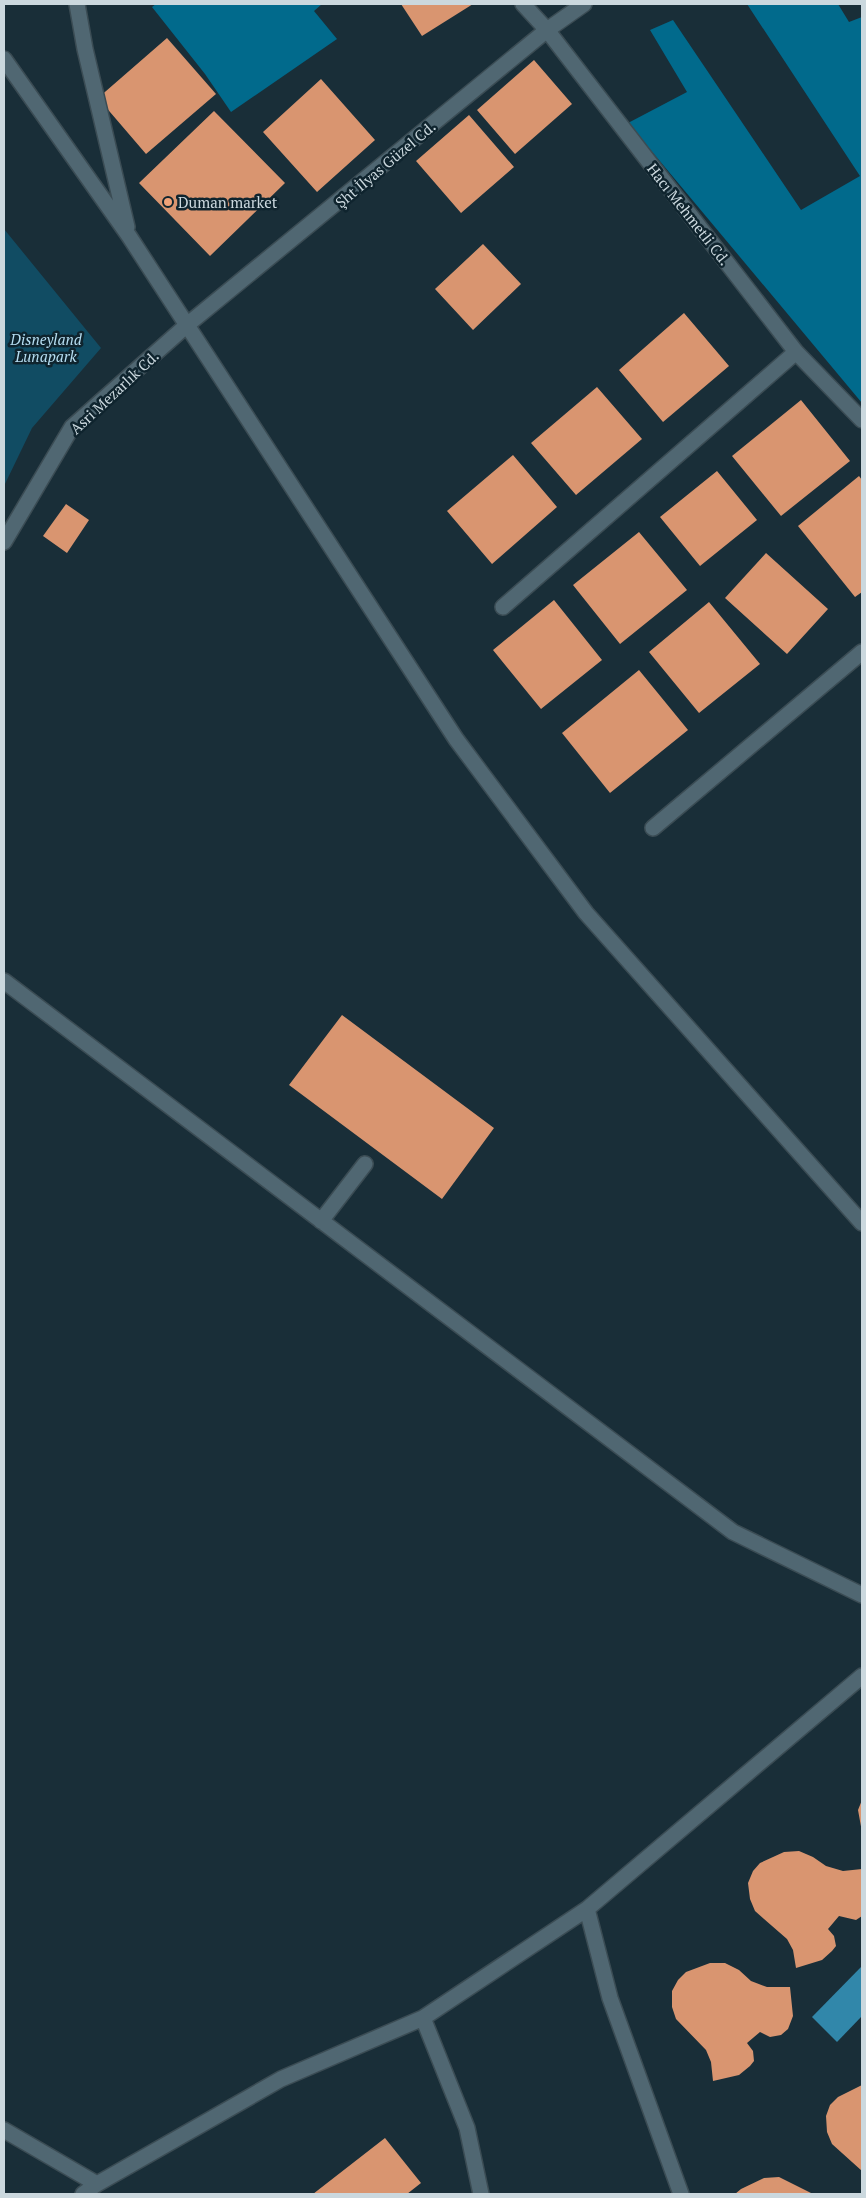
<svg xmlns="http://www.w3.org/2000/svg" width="866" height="2198" font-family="'PT Serif',serif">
  <rect width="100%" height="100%" fill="#192e38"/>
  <!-- green -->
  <path fill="#114c63" d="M 4,229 L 101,348 L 32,428 L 4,486 Z"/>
  <!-- forest -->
  <path fill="#016a8c" d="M 156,4 L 322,4 L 314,11 L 337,39 L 231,112 L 205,74 L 152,7 Z
    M 747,4 L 838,4 L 849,22 L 862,17 L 862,403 L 628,123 L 687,92 L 650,30 L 673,20 L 801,210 L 860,176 Z"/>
  <!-- water -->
  <path fill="#3187aa" d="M 862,1966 L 862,2016 L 837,2042 L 812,2017 Z"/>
  <!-- building -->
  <path fill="#d99570" d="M 401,4 L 473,4 L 422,36 Z
    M 167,38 L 216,94 L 146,154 L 98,98 Z
    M 534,60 L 572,104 L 515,154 L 477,110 Z
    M 321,79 L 375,140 L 317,192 L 263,132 Z
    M 214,111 L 285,183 L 210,256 L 139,183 Z
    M 469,115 L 514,167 L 461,213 L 416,161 Z
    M 483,244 L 521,284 L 473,330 L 435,289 Z
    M 684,313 L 729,366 L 663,422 L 619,370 Z
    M 597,387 L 642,439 L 576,495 L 531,443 Z
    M 801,400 L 850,461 L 781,516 L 732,456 Z
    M 513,455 L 557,507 L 492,564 L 447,511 Z
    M 717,471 L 757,520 L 700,566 L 660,517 Z
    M 859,476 L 862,480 L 862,592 L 855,597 L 798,526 Z
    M 66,504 L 89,520 L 67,553 L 43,536 Z
    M 639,532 L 687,590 L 620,644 L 573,585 Z
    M 766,553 L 828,609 L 787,654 L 725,598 Z
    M 554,600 L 602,660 L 541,709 L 493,650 Z
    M 709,602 L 760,664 L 699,713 L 649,652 Z
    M 639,670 L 688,730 L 610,793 L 562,733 Z
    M 342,1015 L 494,1128 L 442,1199 L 289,1085 Z
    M 862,1800 L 862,1832 L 858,1810 Z
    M 799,1851 L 813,1857 L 826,1866 L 843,1871 L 862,1869 L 862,1916 L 856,1920 L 839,1916 L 828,1929 L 834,1936 L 836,1946 L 832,1951 L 822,1960 L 796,1968 L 793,1950 L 787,1939 L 755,1911 L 750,1899 L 748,1883 L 753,1871 L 760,1863 L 784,1852 Z
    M 710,1963 L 725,1963 L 739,1970 L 751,1981 L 767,1987 L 790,1987 L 793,2016 L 788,2029 L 781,2035 L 770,2037 L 760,2032 L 747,2043 L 753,2051 L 754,2061 L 750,2066 L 739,2075 L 713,2081 L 711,2062 L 706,2050 L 676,2019 L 672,2007 L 672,1991 L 678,1980 L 686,1972 Z
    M 862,2085 L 862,2171 L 832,2144 L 827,2132 L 826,2116 L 830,2105 L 838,2097 Z
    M 385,2138 L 421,2183 L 407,2194 L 313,2194 Z
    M 779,2177 L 813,2194 L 735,2194 L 741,2189 L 764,2178 Z"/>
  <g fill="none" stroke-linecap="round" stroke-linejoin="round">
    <!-- minor casing -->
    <g stroke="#3b4c54" stroke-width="18">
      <path id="minor" d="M 77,4 L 85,49 L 127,227
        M 523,4 L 547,30 L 796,352 L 862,420
        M 4,59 L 129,236 L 456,739 L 586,913 L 862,1223
        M 4,542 L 72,427 L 187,325 L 547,30 L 584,4
        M 503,607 L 796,352
        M 653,828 L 862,652
        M 4,981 L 733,1532 L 862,1595
        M 321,1221 L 365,1164
        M 587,1909 L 610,1998 L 681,2194
        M 423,2018 L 467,2128 L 481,2194
        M 4,2130 L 97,2184
        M 83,2194 L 97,2184 L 281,2079 L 423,2018 L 587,1909 L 862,1676"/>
    </g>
    <!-- minor -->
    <use href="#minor" stroke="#506772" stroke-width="15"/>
  </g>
  <!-- markers -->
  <circle fill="#f0a278" stroke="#0f242e" stroke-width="2" cx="168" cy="202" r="5"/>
  <g text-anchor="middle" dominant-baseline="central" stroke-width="5" stroke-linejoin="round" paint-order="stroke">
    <!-- street labels -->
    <g font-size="15" fill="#cbd8de" stroke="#0f242e">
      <text transform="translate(385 164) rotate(-40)">Şht İlyas Güzel Cd.</text>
      <text transform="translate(689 214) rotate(52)">Hacı Mehmetli Cd.</text>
      <text transform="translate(114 392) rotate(-43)">Asri Mezarlık Cd.</text>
    </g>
    <!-- poi labels -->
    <g font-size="15" fill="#cbd8de" stroke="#0f242e" text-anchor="start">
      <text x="178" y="202">Duman market</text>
    </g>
    <!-- park labels -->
    <g font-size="15" font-style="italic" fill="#b6def2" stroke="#0f242e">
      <text x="46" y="339">Disneyland<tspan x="46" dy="17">Lunapark</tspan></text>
    </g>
  </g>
  <!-- border -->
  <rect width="866" height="2198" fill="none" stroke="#cbd8de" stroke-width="10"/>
</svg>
